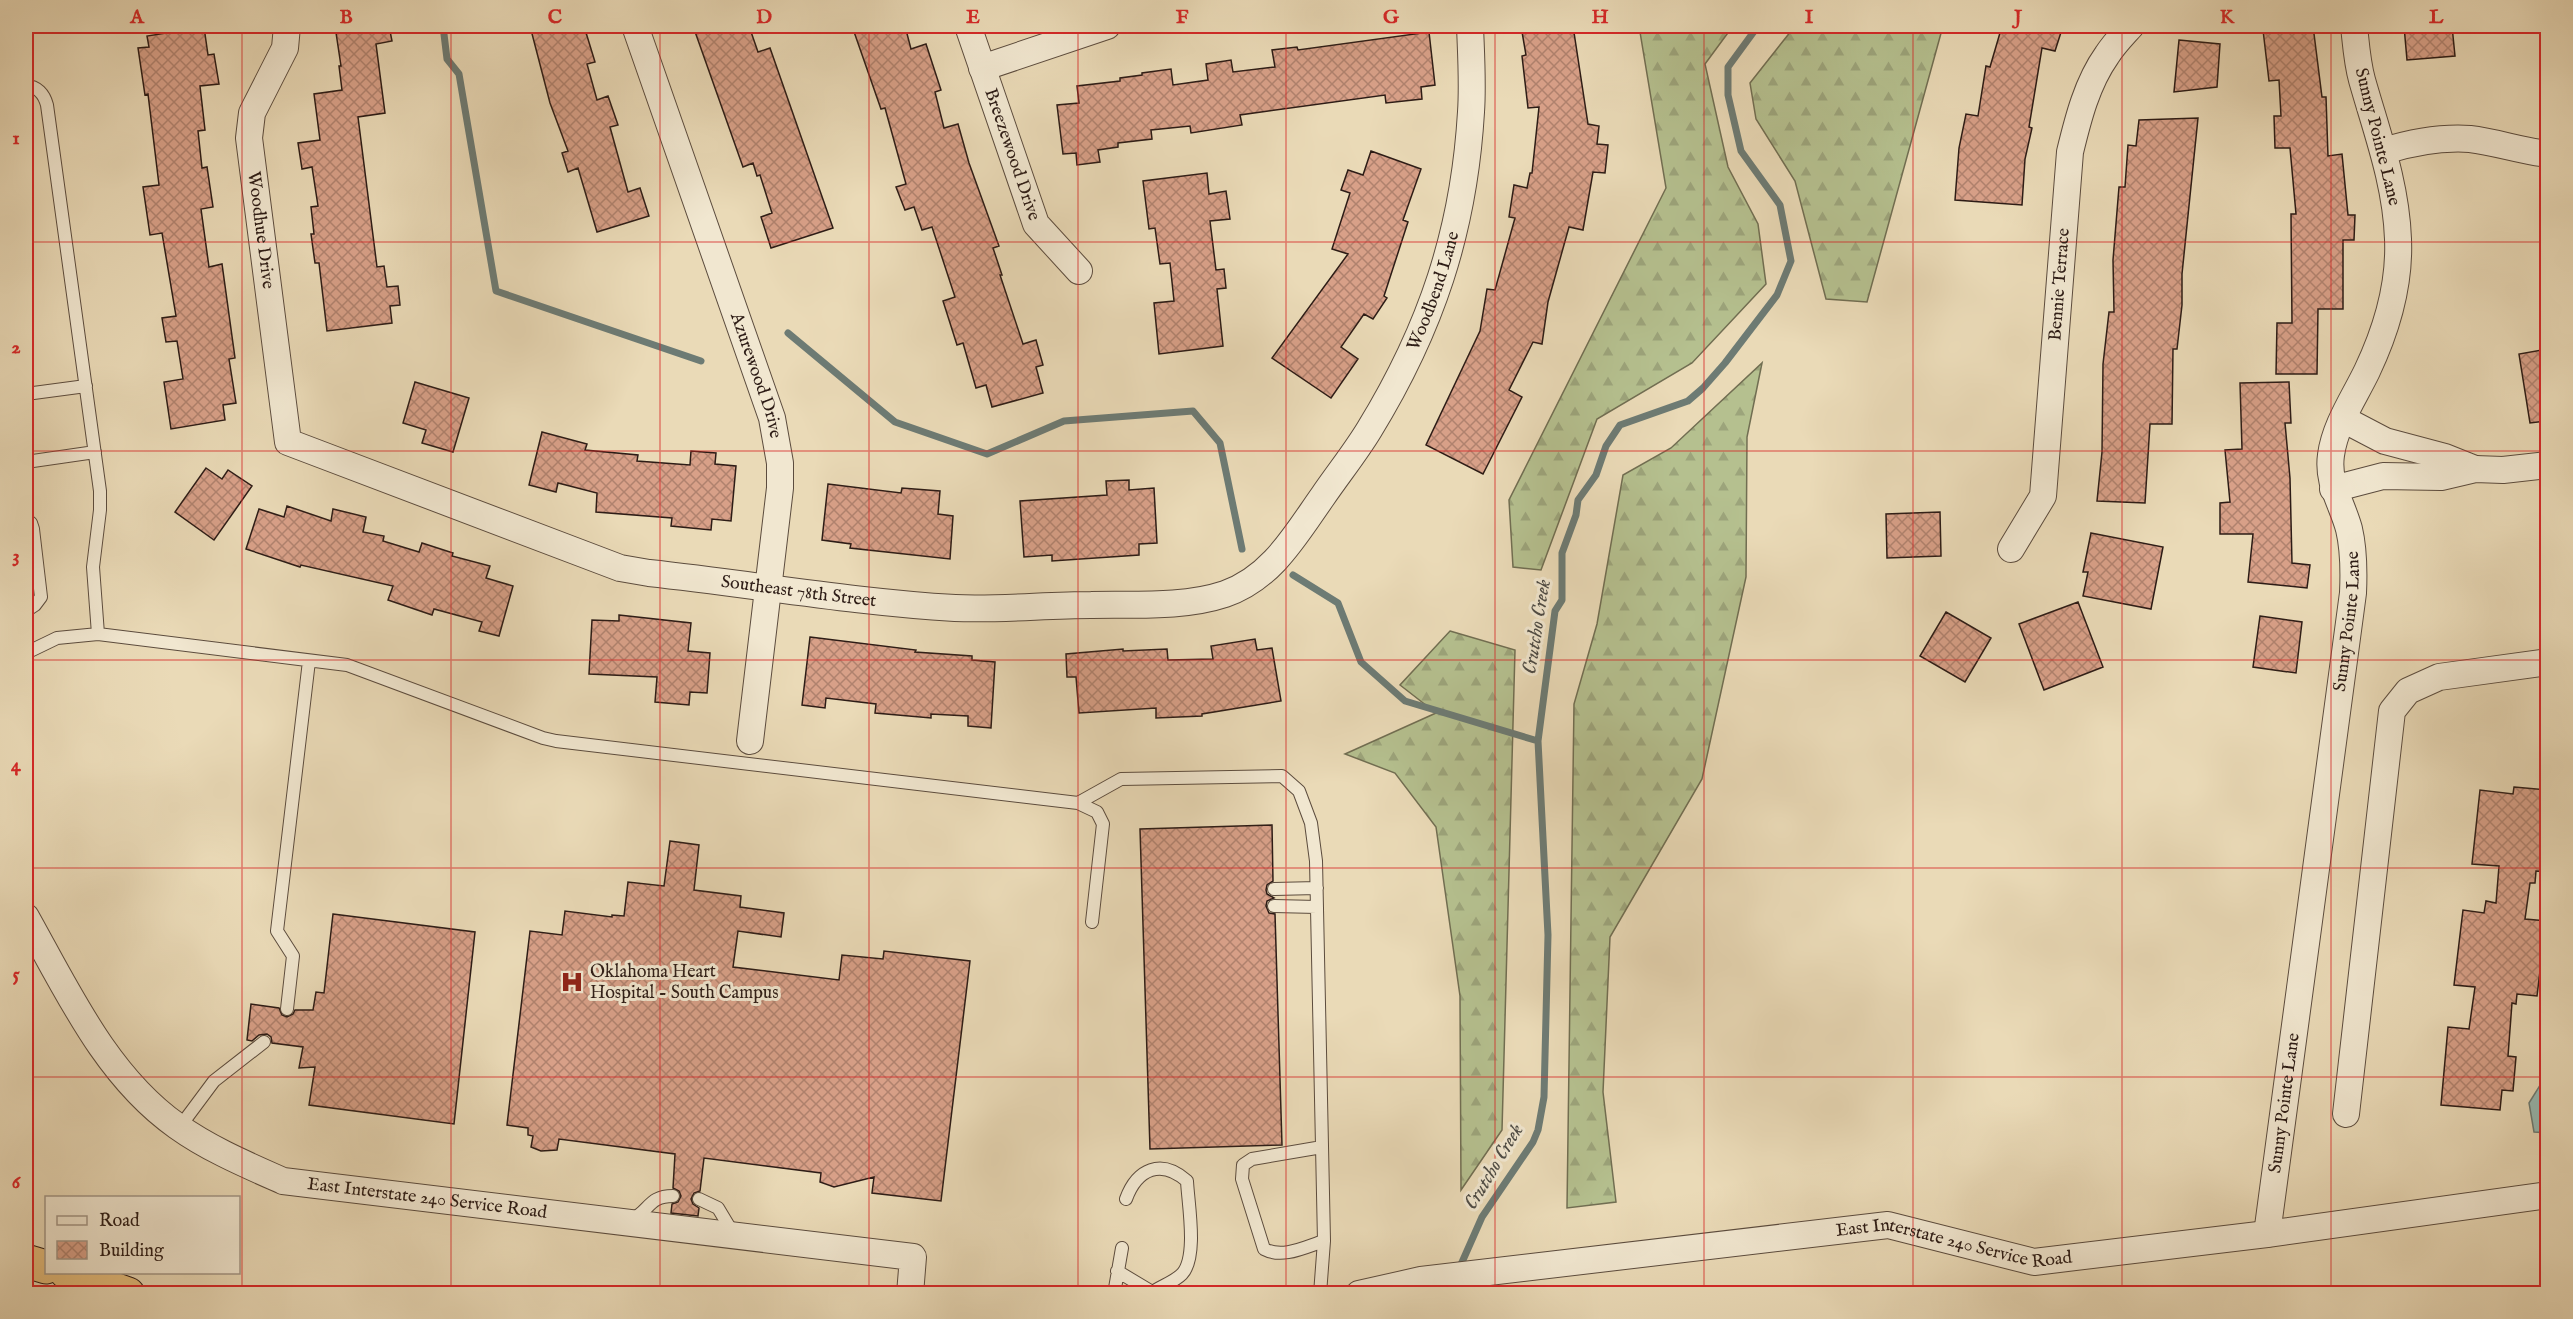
<svg xmlns="http://www.w3.org/2000/svg" width="2573" height="1319" font-family="'IM FELL English',serif">
  <defs>
    <pattern id="forest-firs" width="22" height="20" patternUnits="userSpaceOnUse" patternTransform="scale(1.5)"><rect width="22" height="20" fill="#b5c08f"/><path d="M5 1l3.5 6h-7zM16 11l3.5 6h-7z" fill="#9ca47b"/></pattern>
    <pattern id="building-cross-hatch" width="8" height="8" patternUnits="userSpaceOnUse" patternTransform="scale(1.5)"><rect width="8" height="8" fill="#d8a088"/><path d="M0 0l8 8M0 8l8-8" fill="none" stroke="#b0826e"/></pattern>
  </defs>
  <rect width="100%" height="100%" fill="#eadab7"/>
  <filter id="stains"><feTurbulence type="fractalNoise" baseFrequency=".00333" numOctaves="4"/><feColorMatrix values="0 0 0 0 .2 0 0 0 0 .09 0 0 0 0 .02 0 0 0 .5 -.17"/></filter>
  <radialGradient id="worn" r=".72"><stop offset=".6" stop-color="#630" stop-opacity="0"/><stop offset="1" stop-color="#630" stop-opacity=".3"/></radialGradient>
  <!-- forest -->
  <path fill="url(#forest-firs)" stroke="#716e52" stroke-width="1.5" d="M 1639,26 L 1733,26 L 1705,64 L 1728,167 L 1758,224 L 1766,284 L 1692,363 L 1597,419 L 1541,570 L 1513,567 L 1509,500 L 1666,188 Z
    M 1795,26 L 1943,26 L 1867,302 L 1826,299 L 1795,181 L 1756,119 L 1750,83 Z
    M 1762,363 L 1747,437 L 1746,577 L 1702,779 L 1610,937 L 1603,1092 L 1616,1202 L 1567,1208 L 1574,704 L 1597,624 L 1623,475 L 1671,448 Z
    M 1450,631 L 1515,650 L 1502,1130 L 1461,1190 L 1460,996 L 1436,827 L 1395,773 L 1345,754 L 1436,713 L 1400,685 Z"/>
  <!-- water -->
  <path fill="#98bab3" stroke="#6d7b74" stroke-width="1.5" d="M 2547,1074 L 2547,1133 L 2534,1132 L 2529,1103 Z"/>
  <g fill="none" stroke-linecap="round" stroke-linejoin="round">
    <!-- stream -->
    <path stroke="#6d7b74" stroke-width="7" d="M 443,26 L 447,59 L 459,74 L 496,291 L 701,361
      M 788,333 L 895,422 L 987,454 L 1064,421 L 1193,411 L 1220,443 L 1242,549
      M 1293,575 L 1338,603 L 1361,662 L 1405,701 L 1538,741
      M 1459,1269 L 1482,1217 L 1533,1142 L 1538,1130 L 1544,1097 L 1548,935 L 1538,741 L 1555,611 L 1562,600 L 1562,553 L 1576,515 L 1578,500 L 1596,475 L 1606,446 L 1620,425 L 1688,401 L 1703,388 L 1725,363 L 1777,295 L 1791,261 L 1780,205 L 1741,151 L 1728,95 L 1728,67 L 1758,26"/>
  </g>
  <!-- building -->
  <path fill="url(#building-cross-hatch)" stroke="#2d1c16" stroke-width="1.5" d="M 335,26 L 389,26 L 392,41 L 376,44 L 385,113 L 358,117 L 377,267 L 384,266 L 387,287 L 398,286 L 400,305 L 390,306 L 392,323 L 327,331 L 319,263 L 315,263 L 311,234 L 314,234 L 311,207 L 318,206 L 312,167 L 302,169 L 298,143 L 320,140 L 314,94 L 342,90 L 339,66 L 341,66 Z
    M 530,26 L 584,26 L 595,62 L 587,64 L 597,100 L 608,96 L 618,125 L 610,127 L 628,192 L 640,188 L 649,216 L 597,232 L 578,168 L 568,172 L 562,153 L 568,151 L 550,103 Z
    M 693,26 L 749,26 L 758,52 L 770,48 L 833,228 L 771,248 L 761,217 L 772,213 L 760,175 L 757,176 L 753,163 L 743,167 Z
    M 852,26 L 905,26 L 911,49 L 926,44 L 941,90 L 935,92 L 944,128 L 958,124 L 969,163 L 999,246 L 993,248 L 1002,275 L 1000,275 L 1023,344 L 1036,340 L 1043,365 L 1036,367 L 1043,393 L 992,407 L 986,385 L 976,388 L 963,343 L 957,345 L 943,301 L 955,297 L 932,227 L 922,230 L 914,207 L 905,210 L 896,187 L 906,184 L 885,108 L 881,109 Z
    M 1521,26 L 1573,26 L 1588,124 L 1599,126 L 1597,144 L 1608,145 L 1605,173 L 1593,172 L 1583,230 L 1569,227 L 1548,302 L 1542,344 L 1533,342 L 1509,390 L 1522,397 L 1483,474 L 1426,445 L 1480,331 L 1487,289 L 1495,290 L 1515,218 L 1509,217 L 1514,185 L 1527,188 L 1530,173 L 1532,173 L 1539,107 L 1528,108 L 1522,56 L 1526,55 Z
    M 2002,26 L 2063,26 L 2055,51 L 2042,48 L 2029,127 L 2032,128 L 2025,159 L 2022,205 L 1955,200 L 1959,148 L 1966,114 L 1978,116 L 1986,66 L 1990,67 Z
    M 2301,26 L 2313,26 L 2322,97 L 2326,97 L 2328,156 L 2342,154 L 2348,215 L 2355,215 L 2354,240 L 2343,240 L 2343,309 L 2318,309 L 2317,374 L 2276,374 L 2277,323 L 2292,323 L 2291,214 L 2296,214 L 2290,148 L 2275,148 L 2274,116 L 2281,116 L 2279,80 L 2269,81 L 2263,30 Z
    M 2404,26 L 2452,26 L 2455,56 L 2407,60 Z
    M 204,27 L 208,55 L 214,54 L 219,84 L 200,86 L 205,130 L 198,131 L 202,168 L 207,167 L 213,207 L 201,209 L 209,267 L 222,264 L 235,358 L 229,359 L 236,403 L 223,405 L 225,420 L 171,429 L 164,382 L 183,379 L 177,341 L 166,342 L 162,318 L 176,316 L 162,233 L 150,235 L 143,187 L 159,185 L 148,94 L 145,95 L 138,48 L 149,47 L 147,36 Z
    M 1429,32 L 1435,85 L 1421,87 L 1422,99 L 1386,103 L 1385,95 L 1240,115 L 1242,125 L 1191,133 L 1190,126 L 1151,130 L 1152,139 L 1118,143 L 1118,147 L 1098,150 L 1100,162 L 1077,165 L 1076,153 L 1063,154 L 1057,105 L 1079,103 L 1077,86 L 1120,81 L 1120,78 L 1142,75 L 1142,73 L 1171,69 L 1173,85 L 1208,80 L 1206,64 L 1231,60 L 1233,72 L 1275,67 L 1272,50 L 1297,47 L 1298,50 Z
    M 2179,40 L 2220,44 L 2217,87 L 2174,92 Z
    M 2198,118 L 2182,274 L 2182,305 L 2177,349 L 2173,349 L 2172,424 L 2150,424 L 2145,503 L 2097,501 L 2102,452 L 2103,364 L 2109,312 L 2114,312 L 2113,260 L 2119,187 L 2125,187 L 2128,145 L 2136,146 L 2139,120 Z
    M 1371,151 L 1421,169 L 1403,220 L 1408,222 L 1384,296 L 1387,298 L 1373,319 L 1364,314 L 1341,347 L 1358,359 L 1331,398 L 1272,358 L 1348,254 L 1332,249 L 1350,193 L 1341,190 L 1348,170 L 1363,175 Z
    M 1207,173 L 1209,194 L 1226,191 L 1230,219 L 1210,221 L 1216,270 L 1224,269 L 1226,288 L 1217,289 L 1223,346 L 1159,354 L 1154,303 L 1174,301 L 1170,263 L 1160,264 L 1155,228 L 1149,229 L 1143,181 Z
    M 2547,349 L 2547,421 L 2530,423 L 2519,354 Z
    M 415,382 L 469,398 L 453,452 L 422,443 L 426,430 L 403,423 Z
    M 2289,382 L 2291,423 L 2285,423 L 2290,478 L 2292,563 L 2310,565 L 2307,588 L 2248,582 L 2253,534 L 2220,534 L 2220,503 L 2230,502 L 2225,450 L 2242,449 L 2240,383 Z
    M 542,432 L 587,444 L 585,450 L 638,455 L 637,461 L 690,465 L 691,451 L 716,453 L 715,464 L 736,466 L 731,521 L 712,519 L 711,530 L 671,526 L 672,518 L 596,512 L 597,493 L 558,483 L 556,492 L 529,485 Z
    M 206,468 L 222,479 L 228,470 L 252,486 L 214,540 L 175,512 Z
    M 1129,480 L 1129,490 L 1154,488 L 1157,543 L 1139,544 L 1139,555 L 1052,561 L 1052,555 L 1024,557 L 1020,501 L 1107,495 L 1106,481 Z
    M 828,484 L 901,493 L 902,488 L 940,491 L 938,514 L 953,516 L 950,559 L 850,548 L 851,544 L 822,540 Z
    M 287,506 L 331,521 L 333,509 L 366,517 L 363,532 L 384,536 L 383,541 L 419,552 L 422,543 L 453,553 L 452,556 L 490,566 L 486,578 L 513,586 L 499,636 L 479,631 L 482,622 L 434,609 L 432,615 L 388,600 L 393,586 L 301,565 L 300,567 L 246,549 L 259,509 L 284,517 Z
    M 1940,512 L 1941,556 L 1887,558 L 1886,514 Z
    M 2091,533 L 2163,547 L 2151,609 L 2083,596 L 2088,572 L 2083,572 Z
    M 2078,602 L 2103,667 L 2044,690 L 2019,624 Z
    M 1946,612 L 1991,638 L 1965,682 L 1920,656 Z
    M 619,615 L 691,623 L 688,651 L 710,653 L 707,693 L 690,692 L 689,705 L 655,702 L 657,677 L 589,674 L 592,620 L 619,621 Z
    M 2260,616 L 2302,622 L 2296,673 L 2253,667 Z
    M 810,637 L 916,650 L 915,652 L 972,656 L 972,660 L 995,662 L 991,728 L 968,726 L 968,716 L 931,714 L 931,718 L 875,713 L 876,704 L 826,698 L 825,708 L 802,705 Z
    M 1255,639 L 1257,650 L 1272,648 L 1281,701 L 1202,714 L 1202,716 L 1156,718 L 1156,708 L 1079,713 L 1076,677 L 1067,677 L 1066,654 L 1123,649 L 1123,651 L 1167,649 L 1168,660 L 1213,659 L 1211,646 Z
    M 2514,787 L 2547,790 L 2547,872 L 2536,871 L 2535,883 L 2530,883 L 2525,919 L 2546,921 L 2537,996 L 2517,994 L 2516,1004 L 2512,1003 L 2508,1056 L 2516,1057 L 2513,1091 L 2502,1090 L 2500,1110 L 2441,1105 L 2448,1027 L 2469,1029 L 2475,987 L 2454,985 L 2463,910 L 2484,913 L 2486,901 L 2496,903 L 2499,866 L 2472,864 L 2480,790 L 2513,794 Z
    M 1272,825 L 1273,881 L 1267,885 L 1266,890 L 1267,894 L 1274,898 L 1267,901 L 1266,906 L 1269,913 L 1275,914 L 1282,1145 L 1150,1149 L 1140,829 Z
    M 670,841 L 699,845 L 694,890 L 741,896 L 740,907 L 784,913 L 781,937 L 738,931 L 733,967 L 839,980 L 842,955 L 883,959 L 884,951 L 970,961 L 941,1201 L 872,1193 L 874,1177 L 834,1187 L 820,1182 L 821,1173 L 704,1158 L 700,1191 L 694,1193 L 691,1199 L 693,1204 L 699,1208 L 698,1216 L 671,1213 L 672,1204 L 678,1202 L 681,1196 L 679,1191 L 673,1188 L 675,1154 L 559,1139 L 557,1150 L 541,1151 L 531,1147 L 533,1136 L 528,1135 L 528,1128 L 507,1125 L 530,931 L 562,935 L 565,911 L 612,917 L 612,915 L 624,916 L 628,882 L 664,886 Z
    M 333,914 L 475,932 L 454,1124 L 309,1105 L 315,1067 L 299,1068 L 303,1047 L 272,1043 L 271,1037 L 267,1034 L 259,1035 L 252,1041 L 247,1040 L 251,1004 L 279,1008 L 282,1015 L 287,1017 L 293,1014 L 295,1010 L 313,1010 L 316,992 L 324,993 Z"/>
  <g fill="none" stroke-linecap="round" stroke-linejoin="round">
    <!-- lane casing -->
    <g stroke="#5c4c3e" stroke-width="14">
      <path id="lane" d="M 26,86 C 37,86 44,94 47,105 L 100,491 L 100,510 L 93,567 L 98,634
        M 26,394 L 86,386
        M 26,462 L 95,452
        M 26,519 L 31,523 L 33,529 L 41,597 L 35,605 L 26,611
        M 26,653 L 57,638 L 98,634 L 347,665 L 543,738 L 556,741 L 1078,803 L 1097,812 L 1103,824 L 1092,922
        M 1078,803 L 1121,779 L 1282,776 L 1299,791 L 1311,823 L 1316,861 L 1324,1241 L 1320,1294
        M 1274,889 L 1317,888
        M 1274,906 L 1317,907
        M 287,1009 L 293,956 L 277,931 L 309,661
        M 179,1128 L 214,1081 L 264,1042
        M 1322,1147 L 1252,1159 L 1243,1165 L 1242,1179 L 1264,1249 C 1283,1259 1305,1247 1324,1241
        M 699,1199 L 718,1208 L 733,1233
        M 1126,1199 C 1137,1169 1161,1158 1187,1181 C 1188,1203 1198,1257 1182,1274 C 1173,1283 1160,1286 1150,1294
        M 631,1220 C 650,1211 648,1196 673,1196
        M 1117,1271 L 1152,1292
        M 1114,1294 L 1122,1248"/>
    </g>
    <!-- street casing -->
    <g stroke="#5c4c3e" stroke-width="28">
      <g id="street">
        <path id="s1" d="M 287,26 L 285,48 L 252,113 L 249,138 L 288,442 L 620,568 L 649,573 C 751,584 853,602 955,608 C 1000,610 1046,605 1091,605 C 1134,604 1183,608 1225,594 C 1272,578 1296,534 1323,496 C 1338,474 1355,453 1369,430 C 1431,329 1464,231 1471,112 C 1473,83 1471,54 1470,26"/>
        <path id="s2" d="M 635,26 L 772,418 L 780,463 L 780,488 L 750,741"/>
        <path id="s3" d="M 968,26 L 1036,224 L 1079,271"/>
        <path d="M 982,68 L 1107,26"/>
        <path d="M 2384,151 C 2413,142 2440,137 2470,139 C 2496,142 2521,151 2548,154"/>
        <path d="M 2343,419 L 2385,441 L 2445,457 L 2475,469"/>
        <path d="M 2333,489 L 2383,476 L 2441,477 L 2475,469 L 2503,470 L 2548,465"/>
        <path id="s4" d="M 2011,549 L 2043,496 L 2070,152 C 2078,119 2087,83 2107,55 C 2114,44 2123,35 2131,26"/>
        <path id="s5" d="M 26,917 C 67,990 106,1076 177,1126 C 209,1149 247,1165 283,1181 L 913,1257 L 910,1294"/>
        <path d="M 2346,1114 L 2392,711 L 2408,691 L 2439,677 L 2548,662"/>
        <path id="s6" d="M 2267,1234 L 2353,593 C 2354,571 2354,550 2349,529 C 2342,503 2327,483 2331,455 C 2335,425 2354,398 2367,371 C 2386,331 2400,284 2398,239 C 2396,183 2377,133 2362,80 C 2357,62 2356,44 2354,26"/>
        <path id="s7" d="M 1359,1294 L 1421,1280 L 1888,1225 L 2034,1262 L 2267,1234 L 2548,1195"/>
      </g>
    </g>
    <!-- highway casing -->
    <g stroke="#2d1c16" stroke-width="35">
      <path id="highway" d="M 26,1261 L 46,1267
        M 66,1272 L 128,1294"/>
    </g>
    <!-- lane -->
    <use href="#lane" stroke="#f1e7d0" stroke-width="12"/>
    <!-- street -->
    <use href="#street" stroke="#f1e7d0" stroke-width="26"/>
    <!-- highway -->
    <use href="#highway" stroke="#e5bd7c" stroke-width="33"/>
  </g>
  <!-- grid -->
  <path fill="none" stroke="#d62828" stroke-width="1.5" stroke-opacity="0.55" d="M 242,26 L 242,1294M 451,26 L 451,1294M 660,26 L 660,1294M 869,26 L 869,1294M 1078,26 L 1078,1294M 1286,26 L 1286,1294M 1495,26 L 1495,1294M 1704,26 L 1704,1294M 1913,26 L 1913,1294M 2122,26 L 2122,1294M 2331,26 L 2331,1294M 26,242 L 2548,242M 26,451 L 2548,451M 26,660 L 2548,660M 26,868 L 2548,868M 26,1077 L 2548,1077"/>
  <!-- icons -->
  <defs>
    <g id="hospital-bare" transform="scale(1.8)"><path d="M-5-5h3v3.5h4V-5h3V5h-3V1.5h-4V5h-3Z" fill="#8f2418" stroke="#f1e7d0" stroke-width="2.5" paint-order="stroke"/></g>
  </defs>
  <g fill-rule="evenodd">
    <use href="#hospital-bare" x="572" y="982"/>
  </g>
  <g text-anchor="middle" dominant-baseline="central" stroke-width="6" stroke-linejoin="round" paint-order="stroke">
    <!-- street labels -->
    <g font-size="18" fill="#2d1c16" stroke="#f1e7d0">
      <text transform="translate(2377 137) rotate(76)">Sunny Pointe Lane</text>
      <text stroke="none"><textPath href="#s3" startOffset="136">Breezewood Drive</textPath></text>
      <text stroke="none"><textPath href="#s1" startOffset="213">Woodhue Drive</textPath></text>
      <text stroke="none"><textPath href="#s4" startOffset="274">Bennie Terrace</textPath></text>
      <text stroke="none"><textPath href="#s1" startOffset="1766">Woodbend Lane</textPath></text>
      <text stroke="none"><textPath href="#s2" startOffset="370">Azurewood Drive</textPath></text>
      <text stroke="none"><textPath href="#s1" startOffset="962">Southeast 78th Street</textPath></text>
      <text stroke="none"><textPath href="#s6" startOffset="618">Sunny Pointe Lane</textPath></text>
      <text stroke="none"><textPath href="#s6" startOffset="132">Sunny Pointe Lane</textPath></text>
      <text stroke="none"><textPath href="#s5" startOffset="525">East Interstate 240 Service Road</textPath></text>
      <text stroke="none"><textPath href="#s7" startOffset="602">East Interstate 240 Service Road</textPath></text>
    </g>
    <!-- poi labels -->
    <g font-size="18" fill="#2d1c16" stroke="#f1e7d0" text-anchor="start">
      <text x="590" y="972">Oklahoma Heart<tspan x="590" dy="21">Hospital - South Campus</tspan></text>
    </g>
    <!-- water labels -->
    <g font-size="20" font-style="italic" fill="#4d4b45" stroke="#f1e7d0">
      <text transform="translate(1537 627) rotate(-81)">Crutcho Creek</text>
      <text transform="translate(1494 1167) rotate(-59)">Crutcho Creek</text>
    </g>
  </g>
  <!-- margin -->
  <rect width="2573" height="1319" fill="none" stroke="#eadab7" stroke-width="66"/>
  <!-- legend -->
  <rect x="45" y="1196" width="195" height="78" fill="#f1e7d0" stroke="#a39686" stroke-width="1.5"/>
  <rect x="57" y="1216" width="30" height="9" fill="#f1e7d0" stroke="#a39686" stroke-width="1.5"/>
  <text x="99" y="1226" font-size="18" fill="#2d1c16">Road</text>
  <rect x="57" y="1241" width="30" height="18" fill="url(#building-cross-hatch)" stroke="#a39686" stroke-width="1.5"/>
  <text x="99" y="1256" font-size="18" fill="#2d1c16">Building</text>
  <rect x="33" y="33" width="2507" height="1253" fill="none" stroke="#d62828" stroke-width="2"/>
  <g font-size="20" text-anchor="middle" font-weight="bold" fill="#d62828">
    <text x="137" y="23">A</text>
    <text x="346" y="23">B</text>
    <text x="555" y="23">C</text>
    <text x="764" y="23">D</text>
    <text x="973" y="23">E</text>
    <text x="1182" y="23">F</text>
    <text x="1391" y="23">G</text>
    <text x="1600" y="23">H</text>
    <text x="1809" y="23">I</text>
    <text x="2018" y="23">J</text>
    <text x="2227" y="23">K</text>
    <text x="2436" y="23">L</text>
    <text x="16" y="144">1</text>
    <text x="16" y="353">2</text>
    <text x="16" y="562">3</text>
    <text x="16" y="771">4</text>
    <text x="16" y="980">5</text>
    <text x="16" y="1188">6</text>
  </g>
  <rect width="100%" height="100%" filter="url(#stains)"/>
  <rect width="100%" height="100%" fill="url(#worn)"/>
</svg>
